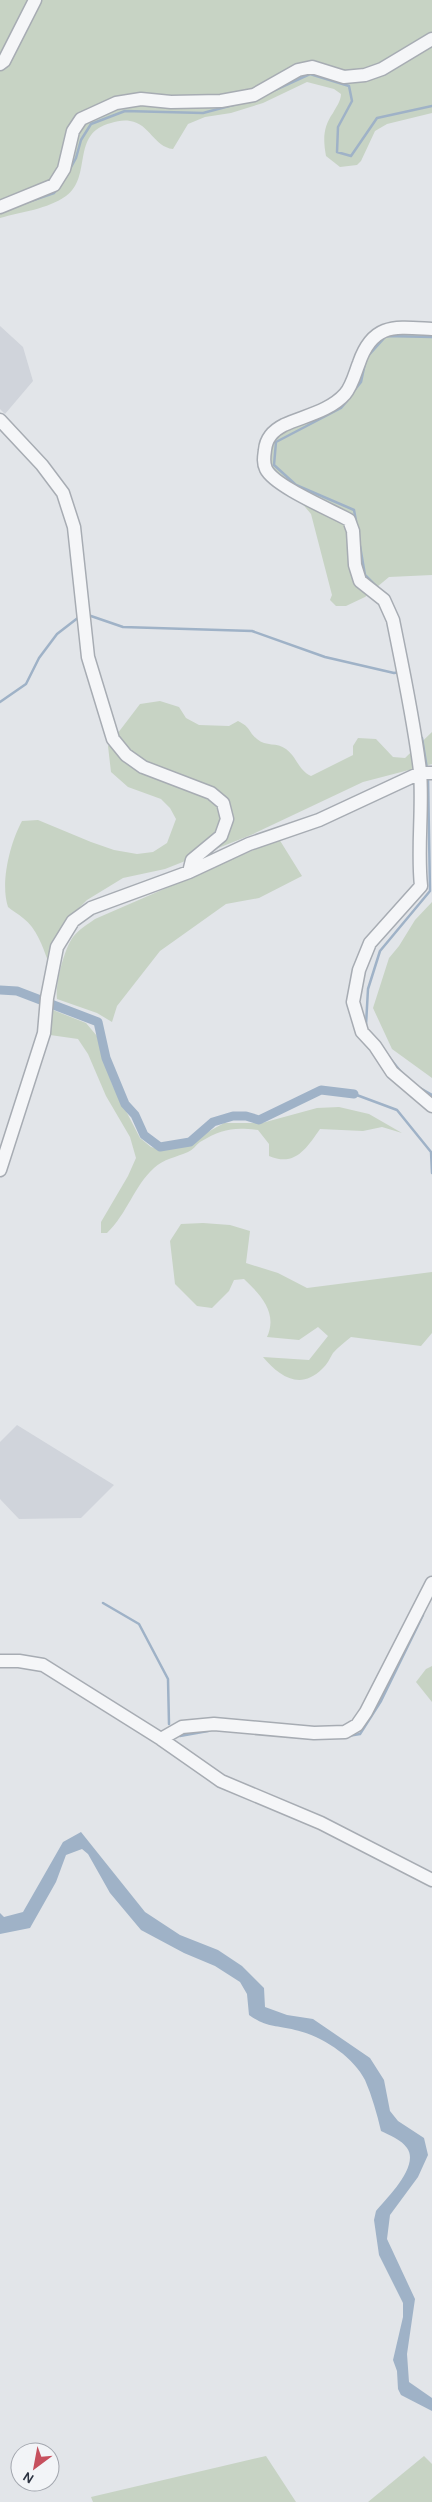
<svg xmlns="http://www.w3.org/2000/svg" width="432" height="2502" font-family="Karla,sans-serif">
  <rect width="100%" height="100%" fill="#e2e5e9"/>
  <!-- built -->
  <path fill="#d0d4db" d="M 0,326 L 23,347 L 33,381 L 5,414 L 0,409 Z
    M 17,1425 L 114,1485 L 81,1518 L 19,1519 L 0,1499 L 0,1442 Z"/>
  <!-- green -->
  <path fill="#c7d3c4" d="M 0,0 L 432,0 L 432,113 L 387,124 L 375,131 L 361,161 L 357,165 L 340,167 L 326,156 C 323,139 323,127 333,113 C 336,107 341,101 341,94 L 334,89 L 307,82 L 263,103 L 231,113 L 205,117 L 188,124 L 173,149 C 154,147 150,124 130,121 C 124,120 117,121 111,123 C 70,133 93,177 66,196 C 48,209 21,212 0,218 Z
    M 400,330 L 432,333 L 432,575 L 389,577 L 365,597 L 346,606 L 336,606 L 330,600 L 332,595 L 311,514 L 270,465 L 269,446 L 278,432 L 337,406 L 374,342 Z
    M 160,701 L 179,707 L 186,718 L 199,725 L 229,726 L 238,721 C 252,728 248,732 257,739 C 266,747 277,742 286,749 C 297,757 298,770 311,776 L 353,755 L 353,746 L 358,738 L 376,739 L 393,757 L 405,758 L 432,732 L 432,764 L 363,782 L 251,835 L 165,869 L 123,878 L 87,900 L 66,921 L 52,943 L 48,961 C 42,945 37,929 23,918 C 19,914 12,911 8,907 C 0,883 10,843 22,821 L 38,820 L 91,842 L 114,850 L 137,854 L 153,852 L 167,843 L 176,819 L 170,808 L 161,799 L 128,787 L 111,772 L 108,746 L 140,704 Z
    M 279,839 L 302,876 L 259,898 L 226,904 L 160,951 L 117,1006 L 112,1022 L 97,1013 L 57,999 C 55,985 64,949 73,937 C 78,930 88,924 95,919 Z
    M 432,902 L 432,1078 L 392,1049 L 373,1008 L 389,958 L 399,946 L 415,920 Z
    M 53,1010 L 86,1023 L 97,1036 L 112,1084 L 140,1138 L 151,1147 L 162,1150 L 183,1146 L 224,1123 L 262,1123 L 317,1108 L 339,1107 L 369,1114 L 402,1133 L 382,1127 L 363,1131 L 320,1129 C 306,1149 295,1167 269,1156 L 269,1144 L 258,1130 C 233,1127 222,1129 200,1142 C 196,1145 193,1150 188,1152 C 177,1157 163,1159 154,1168 C 134,1186 127,1214 107,1233 L 101,1233 L 101,1222 L 128,1176 L 136,1158 L 130,1137 L 106,1096 L 88,1054 L 78,1039 L 50,1035 Z
    M 203,1223 L 230,1225 L 250,1231 L 246,1263 L 278,1273 L 307,1288 L 432,1272 L 432,1333 L 421,1346 L 351,1337 C 345,1342 338,1347 333,1353 C 330,1358 327,1365 322,1369 C 300,1391 279,1376 263,1357 L 309,1360 L 328,1336 L 318,1327 L 299,1340 L 267,1337 C 278,1313 261,1295 244,1279 L 234,1280 L 229,1291 L 212,1308 L 197,1306 L 175,1284 L 170,1241 L 181,1224 Z
    M 432,1666 L 432,1702 L 416,1682 L 426,1669 Z
    M 266,2456 L 296,2502 L 93,2502 L 91,2497 Z
    M 424,2456 L 432,2464 L 432,2502 L 368,2502 Z"/>
  <!-- water -->
  <path fill="#9fb2c7" d="M 81,1832 L 145,1912 L 180,1935 L 218,1950 L 242,1966 L 264,1988 L 265,2007 L 287,2015 L 313,2019 L 370,2058 L 384,2080 L 390,2111 L 398,2121 L 424,2138 L 428,2155 L 418,2177 L 390,2215 L 387,2239 L 415,2299 L 407,2354 L 409,2382 L 432,2398 L 432,2411 L 401,2395 L 398,2389 L 397,2371 L 393,2360 L 403,2317 L 403,2303 L 379,2255 L 374,2220 L 376,2211 C 387,2198 420,2166 407,2148 C 402,2140 389,2135 381,2131 C 377,2114 372,2096 365,2080 C 353,2056 320,2035 295,2030 C 275,2025 267,2028 249,2015 L 247,1994 L 240,1982 L 215,1966 L 184,1953 L 141,1930 L 110,1893 L 88,1854 L 82,1849 L 66,1855 L 56,1882 L 30,1928 L 0,1934 L 0,1913 L 4,1917 L 23,1912 L 63,1842 Z"/>
  <g fill="none" stroke-linecap="round" stroke-linejoin="round">
    <!-- stream -->
    <path stroke="#9fb2c7" stroke-width="2.5" d="M 275,90 L 310,74 L 349,86 L 352,101 L 338,127 L 337,152 L 351,156 L 377,118 L 432,106
      M 70,169 L 76,158 L 81,140 L 91,124 L 125,111 L 203,113 L 237,104
      M 25,203 L 54,193 L 58,188
      M 368,356 L 386,336 L 432,337
      M 353,392 L 361,382 L 365,363
      M 347,401 L 341,408 L 276,442 L 274,465 L 296,485 L 354,510 L 356,521
      M 360,546 L 365,575 L 376,586
      M 88,615 L 123,627 L 252,631 L 325,657 L 394,673 L 400,672
      M 0,702 L 26,684 L 39,658 L 57,634 L 79,617
      M 422,738 L 427,769
      M 366,1025 L 368,989 L 380,951 L 430,891 L 428,777
      M 389,1057 L 401,1072
      M 420,1088 L 432,1095
      M 354,1094 L 397,1110 L 431,1152 L 432,1173
      M 103,1603 L 139,1624 L 168,1679 L 169,1724
      M 180,1736 L 208,1731
      M 348,1736 L 360,1734 L 381,1701 L 423,1615"/>
    <!-- canal -->
    <path stroke="#9fb2c7" stroke-width="9" d="M 0,990 L 17,991 L 98,1022 L 106,1058 L 125,1104 L 135,1115 L 144,1135 L 160,1147 L 190,1142 L 213,1122 L 233,1116 L 246,1116 L 259,1120 L 321,1090 L 354,1094"/>
    <!-- minor casing -->
    <g stroke="#a7acb3" stroke-width="15">
      <path id="minor" d="M 0,64 L 4,61 L 35,0
        M 0,207 L 54,185 L 64,169 L 73,131 L 81,119 L 116,103 L 141,99 L 171,102 L 221,101 L 254,95 L 298,70 L 312,67 L 344,77 L 365,75 L 382,69 L 432,39
        M 432,329 C 396,327 373,322 359,363 C 355,373 352,386 345,394 C 330,411 304,416 284,425 C 274,430 266,438 265,450 C 264,457 263,463 266,469 C 274,486 331,510 349,520 L 353,531 L 355,565 L 360,581 L 384,600 L 393,620 C 403,670 414,721 420,771 C 423,810 417,848 421,886 L 370,943 L 359,970 L 353,1002 L 362,1032 L 375,1046 L 392,1072 L 432,1106
        M 0,420 L 42,465 L 63,493 L 74,527 L 88,657 L 113,739 L 126,755 L 143,767 L 211,793 L 223,803 L 227,819 L 221,836 L 192,860 L 189,872
        M 0,1170 L 44,1033 L 47,998 L 57,947 L 73,921 L 91,908 L 189,872 L 249,844 L 319,820 L 420,773 L 432,773
        M 0,1661 L 19,1661 L 43,1665 L 161,1739 L 221,1781 L 321,1823 L 432,1880
        M 161,1739 L 182,1727 L 214,1724 L 314,1733 L 345,1732 L 357,1725 L 366,1712 L 432,1583"/>
    </g>
    <!-- minor -->
    <use href="#minor" stroke="#f5f6f8" stroke-width="12"/>
  </g>
  <!-- north arrow -->
  <g transform="translate(35 2467) rotate(212)"><circle r="24" fill="#f2f4f7" stroke="#a2a6ae"/>
  <path d="M0-4L9 19L0 12L-9 19Z" fill="#c6505e"/>
  <text y="-8" font-size="14" font-weight="bold" text-anchor="middle" fill="#2b3240">N</text>
  </g>
</svg>
